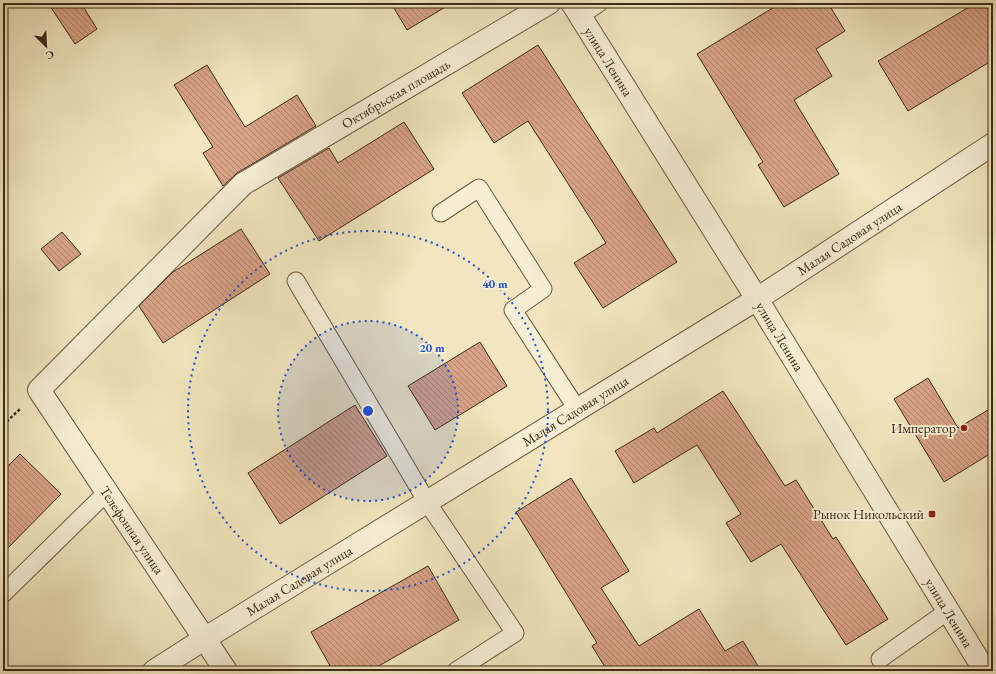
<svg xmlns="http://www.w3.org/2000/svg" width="996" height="674" font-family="'EB Garamond',serif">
  <defs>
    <pattern id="building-back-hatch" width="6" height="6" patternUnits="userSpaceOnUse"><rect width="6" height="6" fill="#d7a386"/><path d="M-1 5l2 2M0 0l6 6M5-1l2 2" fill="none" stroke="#b0856d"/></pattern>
  </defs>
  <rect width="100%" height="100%" fill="#f1e6bf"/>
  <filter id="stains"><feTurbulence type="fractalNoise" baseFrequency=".005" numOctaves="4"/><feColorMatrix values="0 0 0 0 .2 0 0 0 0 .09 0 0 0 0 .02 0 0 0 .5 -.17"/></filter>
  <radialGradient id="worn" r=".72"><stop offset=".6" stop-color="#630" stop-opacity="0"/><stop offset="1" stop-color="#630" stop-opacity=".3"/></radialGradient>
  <!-- building -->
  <path fill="url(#building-back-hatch)" stroke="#3f2917" d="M 48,3 L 81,3 L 97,29 L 75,44 Z
    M 391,3 L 452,3 L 407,30 Z
    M 781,3 L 828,3 L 845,31 L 816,49 L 832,76 L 794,100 L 839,174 L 784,207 L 758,165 L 763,162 L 697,54 Z
    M 976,3 L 986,3 L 993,15 L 993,60 L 908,111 L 878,61 Z
    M 538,45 L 677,262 L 603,308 L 574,263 L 606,243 L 528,121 L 494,143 L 462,93 Z
    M 207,65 L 245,127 L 297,95 L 316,126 L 237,173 L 223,186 L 203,153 L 213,147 L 174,85 Z
    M 404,122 L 434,169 L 319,241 L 278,178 L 329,148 L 338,163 Z
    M 241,229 L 270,274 L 163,343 L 139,306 L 173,272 Z
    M 62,232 L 81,254 L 59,271 L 41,249 Z
    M 480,342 L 507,386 L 435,430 L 408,386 Z
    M 928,378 L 958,428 L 993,407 L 993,452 L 944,482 L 894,399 Z
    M 723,391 L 785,486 L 796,480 L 833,539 L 836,537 L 888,619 L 846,645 L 781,544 L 751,562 L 726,523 L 741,514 L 697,445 L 634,483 L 615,451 L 654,428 L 657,433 Z
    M 355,405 L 387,456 L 280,524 L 248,473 Z
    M 20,454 L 61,494 L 3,553 L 3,471 Z
    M 571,478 L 629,571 L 601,588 L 639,646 L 699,609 L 725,651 L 743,641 L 761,671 L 599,671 L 605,667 L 592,646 L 597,643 L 516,512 Z
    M 428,566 L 459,620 L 370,671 L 333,671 L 311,632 Z"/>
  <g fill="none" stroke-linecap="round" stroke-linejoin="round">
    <!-- service casing -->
    <g stroke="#6c5841" stroke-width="19">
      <path id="service" d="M 580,16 L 599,3
        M 441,213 L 479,188 L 543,289 L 513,310 L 577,409
        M 296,281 L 427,502 L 515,633 L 456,671
        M 3,594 L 107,492
        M 880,659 L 948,611"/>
    </g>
    <!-- minor casing -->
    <g stroke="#6c5841" stroke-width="24">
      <g id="minor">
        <path id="s1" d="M 226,671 L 39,390 L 243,184 L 549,3"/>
      </g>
    </g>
    <!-- tertiary casing -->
    <g stroke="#6c5841" stroke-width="24">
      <g id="tertiary">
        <path id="s2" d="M 572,3 L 757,299 L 985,671"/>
        <path id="s3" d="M 154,671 L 204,639 L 757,299 L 993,144"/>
      </g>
    </g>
    <!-- path -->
    <path stroke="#3f2917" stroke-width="2.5" stroke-dasharray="3 2" stroke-linecap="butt" d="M 3,425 L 20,409"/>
    <!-- service -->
    <use href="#service" stroke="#f6efd5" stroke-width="17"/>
    <!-- minor -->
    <use href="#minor" stroke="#f6efd5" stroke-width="22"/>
    <!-- tertiary -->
    <use href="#tertiary" stroke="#f6efd5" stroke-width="22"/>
  </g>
  <!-- distance rings -->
  <circle cx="368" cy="411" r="90" fill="#1d4ed8" fill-opacity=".12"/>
  <g fill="none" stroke="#1d4ed8" stroke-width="2" stroke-dasharray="2 4">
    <circle cx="368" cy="411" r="90"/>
    <circle cx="368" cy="411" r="180"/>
  </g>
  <!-- markers -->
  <g fill="#8f2418" stroke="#f6efd5" stroke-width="1.5">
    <circle cx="964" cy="428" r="4"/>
    <rect x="928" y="510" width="8" height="8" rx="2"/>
  </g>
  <g text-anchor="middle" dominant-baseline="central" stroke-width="4" stroke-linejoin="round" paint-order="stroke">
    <!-- street labels -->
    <g font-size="14" fill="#3f2917" stroke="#f6efd5">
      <text stroke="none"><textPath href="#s2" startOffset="69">улица Ленина</textPath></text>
      <text stroke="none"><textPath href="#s1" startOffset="805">Октябрьская площадь</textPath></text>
      <text stroke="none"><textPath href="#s3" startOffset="819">Малая Садовая улица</textPath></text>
      <text stroke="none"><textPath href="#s2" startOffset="393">улица Ленина</textPath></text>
      <text stroke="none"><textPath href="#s3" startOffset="495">Малая Садовая улица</textPath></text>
      <text transform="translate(132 530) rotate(56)">Телефонная улица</text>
      <text stroke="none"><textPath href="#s3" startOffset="171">Малая Садовая улица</textPath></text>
      <text stroke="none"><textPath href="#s2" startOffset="717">улица Ленина</textPath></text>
    </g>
    <!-- poi labels -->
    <g font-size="14" fill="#3f2917" stroke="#f6efd5" text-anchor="end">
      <text x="956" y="428">Император</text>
      <text x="924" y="514">Рынок Никольский</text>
    </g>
  </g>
  <circle cx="368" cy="411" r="6" fill="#1d4ed8" stroke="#f6efd5" stroke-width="2"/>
  <g font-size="12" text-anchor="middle" font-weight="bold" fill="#1d4ed8" stroke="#f6efd5" stroke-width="4" stroke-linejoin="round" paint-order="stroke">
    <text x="495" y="288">40 m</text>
    <text x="432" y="352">20 m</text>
  </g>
  <!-- margin -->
  <rect width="996" height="674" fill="none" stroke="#f1e6bf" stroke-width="16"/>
  <rect x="4" y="4" width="988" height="666" fill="none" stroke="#3f2917" stroke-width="2"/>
  <rect x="8" y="8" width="980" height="658" fill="none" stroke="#3f2917"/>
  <!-- north arrow -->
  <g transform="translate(46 46) rotate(156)" stroke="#f6efd5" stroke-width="3" paint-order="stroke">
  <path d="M0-3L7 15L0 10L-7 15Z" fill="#3f2917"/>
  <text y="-6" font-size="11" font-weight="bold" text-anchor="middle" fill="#3f2917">С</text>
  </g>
  <rect width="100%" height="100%" filter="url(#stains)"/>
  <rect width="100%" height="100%" fill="url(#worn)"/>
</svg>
